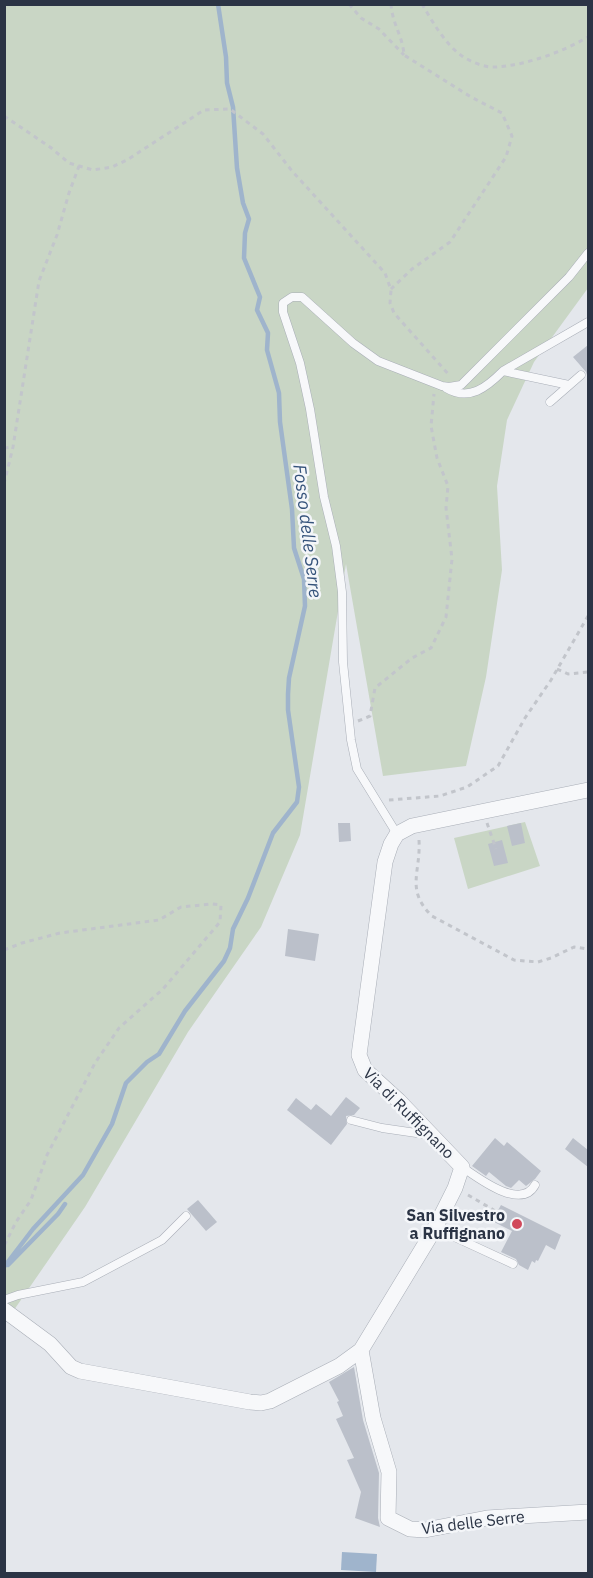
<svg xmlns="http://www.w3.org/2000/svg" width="593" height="1578" font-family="'IBM Plex Sans',sans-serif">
  <rect width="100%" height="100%" fill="#e4e7ec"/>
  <!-- green -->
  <path fill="#c9d6c5" d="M 5,5 L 588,5 L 588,288 L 534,362 L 507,420 L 497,486 L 502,570 L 486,677 L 466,766 L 383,776 L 346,564 L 300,835 L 261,927 L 188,1032 L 85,1207 L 5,1323 Z
    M 525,822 L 540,866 L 468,889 L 454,838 Z"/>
  <!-- water -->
  <path fill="#9fb4cc" d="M 342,1552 L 377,1554 L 376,1572 L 341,1570 Z"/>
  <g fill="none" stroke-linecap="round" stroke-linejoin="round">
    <!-- stream -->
    <path stroke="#9fb4cc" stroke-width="4.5" d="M 8,1265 L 58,1214 L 65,1204
      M 4,1267 L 33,1229 L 83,1175 L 112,1124 L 126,1083 L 147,1062 L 159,1054 L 185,1011 L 224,961 L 230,948 L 233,929 L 248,898 L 273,833 L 297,802 L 299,787 L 288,710 L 288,694 L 289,678 L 305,606 L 304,579 L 294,548 L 292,509 L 280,422 L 279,393 L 267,350 L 268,333 L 257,310 L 260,297 L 244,258 L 245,233 L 249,219 L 243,203 L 237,168 L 233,107 L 227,83 L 226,57 L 218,4"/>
  </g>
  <!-- building -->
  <path fill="#bbc0ca" d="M 588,345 L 588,378 L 586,372 L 573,357 Z
    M 338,823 L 350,823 L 351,841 L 339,842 Z
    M 521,823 L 525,843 L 512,846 L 507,826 Z
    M 502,840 L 508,863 L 494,866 L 488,844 Z
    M 288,929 L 319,934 L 315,961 L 285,956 Z
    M 346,1097 L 360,1108 L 354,1115 L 346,1116 L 347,1124 L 331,1145 L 287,1110 L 296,1098 L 311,1110 L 316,1104 L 331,1116 Z
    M 495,1138 L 504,1146 L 507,1142 L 541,1171 L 535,1179 L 526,1186 L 519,1180 L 511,1188 L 506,1186 L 489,1172 L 486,1176 L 472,1166 Z
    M 573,1138 L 588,1150 L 588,1167 L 565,1149 Z
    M 198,1200 L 217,1222 L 206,1231 L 187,1209 Z
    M 501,1205 L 561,1235 L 555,1250 L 546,1245 L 538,1261 L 536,1260 L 535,1263 L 532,1261 L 528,1270 L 519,1265 L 516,1259 L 501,1252 L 512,1231 L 492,1221 Z
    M 354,1367 L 363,1420 L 379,1473 L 378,1518 L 380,1527 L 355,1518 L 361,1492 L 347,1460 L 354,1458 L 336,1419 L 343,1416 L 337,1402 L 339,1401 L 329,1382 Z"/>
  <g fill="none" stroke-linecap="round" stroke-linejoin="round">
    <!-- service casing -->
    <g stroke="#a9aeb7" stroke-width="9">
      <path id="service" d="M 503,371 L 588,322
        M 446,388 C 469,402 487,387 503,371 L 569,385
        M 550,402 L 581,375
        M 397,834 L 357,769 L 351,740 L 343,662 L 342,592 L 336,546 L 324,497 L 310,409 L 300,363 L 283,312 L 283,303 L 292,297 L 302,297 L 353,343 L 378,361 L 442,386 L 449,387 L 461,385 L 569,277 L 588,253
        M 351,1120 L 382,1128 L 430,1135
        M 462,1167 C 478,1178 521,1211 535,1185
        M 435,1228 L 513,1264
        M 4,1300 L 18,1295 L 83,1282 L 162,1240 L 186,1216"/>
    </g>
    <!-- minor casing -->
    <g stroke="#a9aeb7" stroke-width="16">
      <path id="minor" d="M 4,1310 L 50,1344 L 71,1367 L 80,1371 L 250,1402 L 261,1403 L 270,1401 L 339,1366 L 361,1350 L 435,1228 L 455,1188 L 462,1167 L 399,1101 L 365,1070 L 359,1055 L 385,862 L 391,844 L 397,834 L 412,826 L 588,790
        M 361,1350 L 373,1418 L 389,1472 L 388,1518 L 410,1529 L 425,1530 L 487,1518 L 588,1512"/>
    </g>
    <!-- path -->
    <path stroke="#c2c5cb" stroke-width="3" stroke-dasharray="4.5 4.5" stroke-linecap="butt" d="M 349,4 L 361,18 L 379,29 L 404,55
      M 391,4 C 392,23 403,37 404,55 L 471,97 L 502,113 L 512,136 L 506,157 L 450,242 L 412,269 L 391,289
      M 422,4 C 432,21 445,44 462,56 C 471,62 485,68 496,67 C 527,65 562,52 588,37
      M 4,116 L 50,147 L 69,163 L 93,170 L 112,167 L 127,160 L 204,110 L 230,109 L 263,134 L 292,171 L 385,273 L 391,290 L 390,303 L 394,313 L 450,376
      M 4,448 L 13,447
      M 4,484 L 13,447 L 39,281 L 57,235 L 69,193 L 79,166
      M 557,669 L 568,674 L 588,672
      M 358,721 L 370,716 L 375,688 L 412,658 L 431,648 L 446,617 L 452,559 L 446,508 L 448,486 L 437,458 L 431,426 L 434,394
      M 389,800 L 440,796 L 467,787 L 498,766 L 525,718 L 551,680 L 588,616
      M 487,823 L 496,849
      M 419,840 C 421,872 405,890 432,916 L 514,960 L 538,962 L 551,958 L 574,947 L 588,949
      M 4,950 L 22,943 L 60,933 L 159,920 L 181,907 L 212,904 L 221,905 L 220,922 L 163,989 L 119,1028 L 95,1063 L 47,1155 L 31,1200 L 16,1222 L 4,1246
      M 468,1195 L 497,1212"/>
    <!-- service -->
    <use href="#service" stroke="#f7f8fa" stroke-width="8"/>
    <!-- minor -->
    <use href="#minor" stroke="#f7f8fa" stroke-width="15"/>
  </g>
  <!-- markers -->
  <circle fill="#d1495b" stroke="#f4f6f9" stroke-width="2" cx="517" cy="1224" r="6"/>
  <g text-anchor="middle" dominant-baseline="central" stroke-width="5" stroke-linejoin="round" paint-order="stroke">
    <!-- street labels -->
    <g font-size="16" fill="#2b3445" stroke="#f4f6f9">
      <text transform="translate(409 1113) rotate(45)">Via di Ruffignano</text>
      <text transform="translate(473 1522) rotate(-7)">Via delle Serre</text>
    </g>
    <!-- poi labels -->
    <g font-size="16" font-weight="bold" fill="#2b3445" stroke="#f4f6f9" text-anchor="end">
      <text x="505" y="1215">San Silvestro<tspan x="505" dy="18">a Ruffignano</tspan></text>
    </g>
    <!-- water labels -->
    <g font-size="18" font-style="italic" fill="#34527a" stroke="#f4f6f9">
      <text transform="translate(308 531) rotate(83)">Fosso delle Serre</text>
    </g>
  </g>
  <!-- border -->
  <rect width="593" height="1578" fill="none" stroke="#2b3445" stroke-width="12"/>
</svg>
